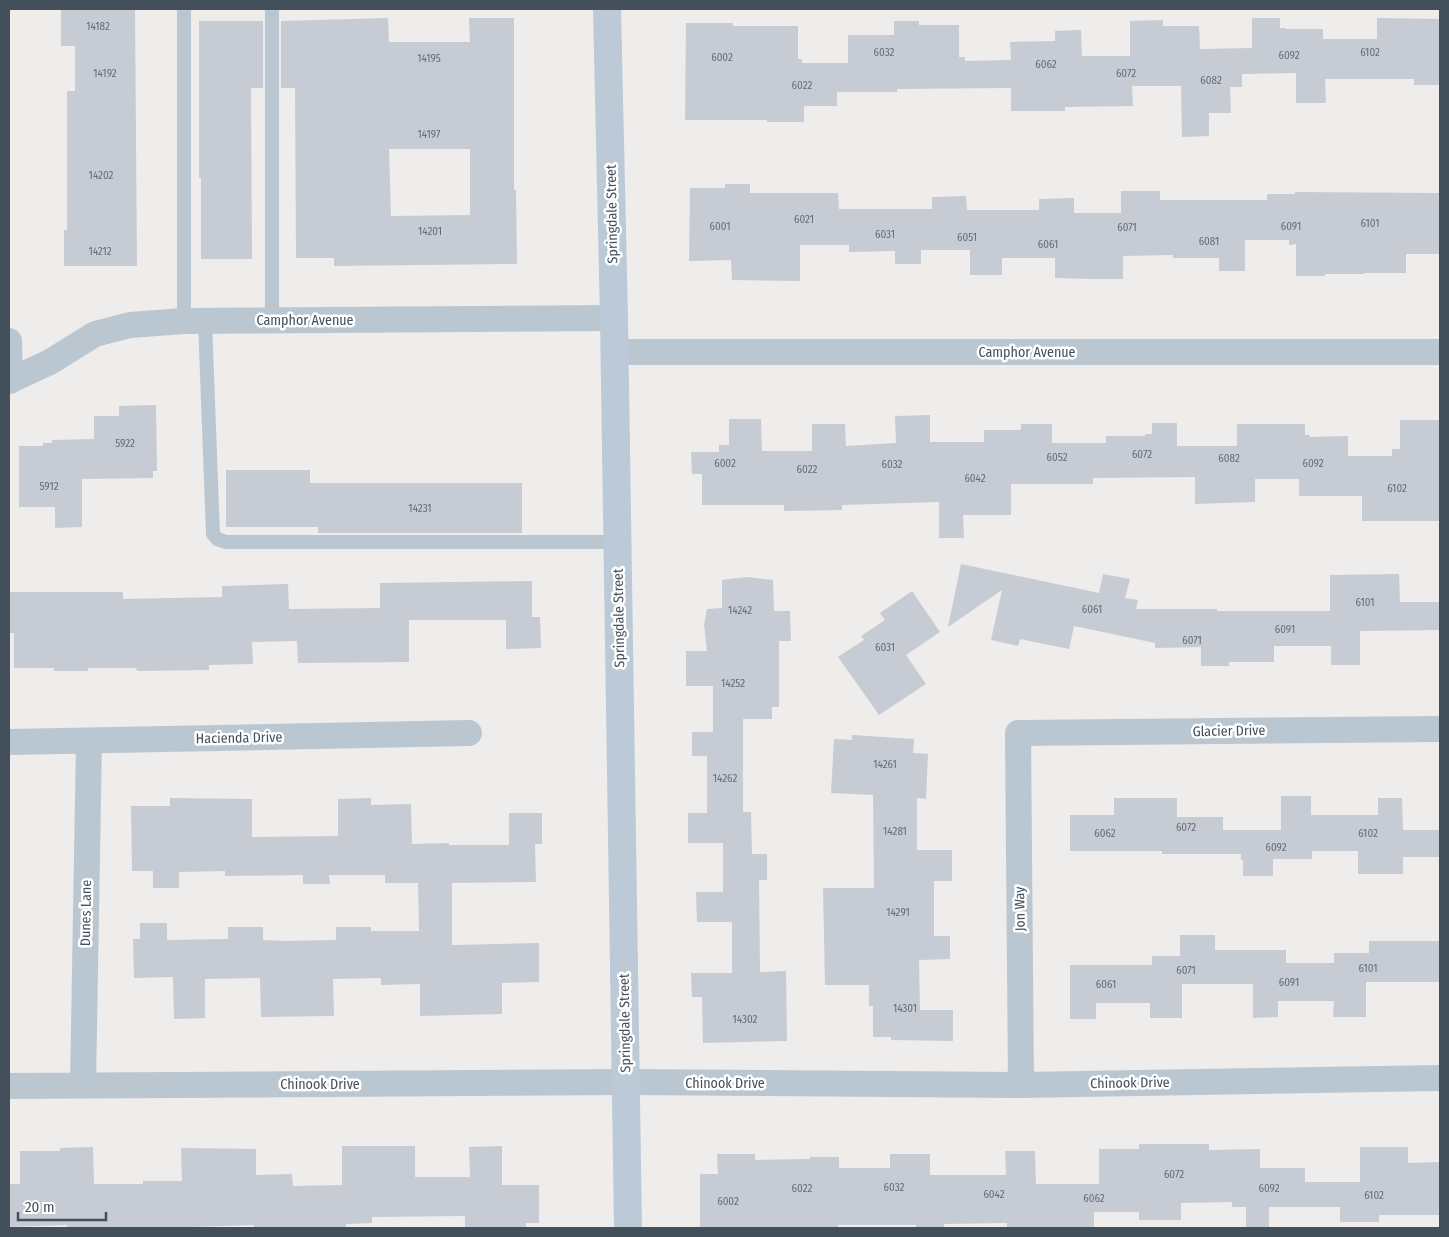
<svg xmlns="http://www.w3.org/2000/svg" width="1449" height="1237" font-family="'Fira Sans Condensed',sans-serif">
  <rect width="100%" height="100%" fill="#efecec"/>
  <!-- building -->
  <path fill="#c7cbd3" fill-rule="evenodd" d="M 61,9 L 135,9 L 137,266 L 64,266 L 64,230 L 67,230 L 67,91 L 75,91 L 75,46 L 61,46 Z
    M 388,18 L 389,42 L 470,42 L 469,18 L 514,18 L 514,190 L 516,190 L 517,264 L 334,266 L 334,258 L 296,258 L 295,88 L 281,88 L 281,21 ZM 389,149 L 470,149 L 470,215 L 391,216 Z
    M 1252,18 L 1280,18 L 1280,28 L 1286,28 L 1286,29 L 1323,29 L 1323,39 L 1377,39 L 1377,18 L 1440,19 L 1440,85 L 1414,85 L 1414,79 L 1325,79 L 1326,103 L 1296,103 L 1296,73 L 1242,74 L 1242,87 L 1230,87 L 1231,113 L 1209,113 L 1209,136 L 1182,137 L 1181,86 L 1132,86 L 1133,106 L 1065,107 L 1065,111 L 1011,111 L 1011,88 L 897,89 L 897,92 L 837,92 L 837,106 L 804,106 L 804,122 L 767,122 L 767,120 L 685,120 L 686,23 L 733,23 L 733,26 L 798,26 L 798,59 L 802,59 L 802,63 L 848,63 L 848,35 L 894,35 L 894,21 L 919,21 L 919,25 L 959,25 L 959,57 L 965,57 L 965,61 L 1011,60 L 1010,42 L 1055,41 L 1055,31 L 1081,30 L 1082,56 L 1130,56 L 1130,21 L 1163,20 L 1163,26 L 1199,26 L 1200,49 L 1252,48 Z
    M 199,21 L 263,21 L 263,88 L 251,88 L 252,259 L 201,259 L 201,178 L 199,178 Z
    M 725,184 L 750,184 L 750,193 L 838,193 L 839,209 L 932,209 L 932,197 L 966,196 L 967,210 L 1039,210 L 1039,199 L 1074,198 L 1074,213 L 1121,213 L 1121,191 L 1160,191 L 1160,200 L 1267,200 L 1267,194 L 1295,194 L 1295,192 L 1440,193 L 1440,254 L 1406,254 L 1406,273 L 1364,273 L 1364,274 L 1325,274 L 1325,276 L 1296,276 L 1296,244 L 1289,245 L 1289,240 L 1245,240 L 1245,271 L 1219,271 L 1219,258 L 1173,258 L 1173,255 L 1123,256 L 1123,279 L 1093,279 L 1055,278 L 1055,258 L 1002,258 L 1002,275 L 970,275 L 970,250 L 921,250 L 921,264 L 895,264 L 895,251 L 849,252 L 849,245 L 800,245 L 800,281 L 732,280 L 731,260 L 689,261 L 690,188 L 725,188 Z
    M 156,405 L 157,471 L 153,471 L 153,478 L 82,479 L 82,527 L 55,528 L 55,507 L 19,507 L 19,446 L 43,446 L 43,443 L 52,443 L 52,440 L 94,439 L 94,416 L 119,416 L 119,406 Z
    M 930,415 L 930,442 L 984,442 L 984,430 L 1021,430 L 1021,424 L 1052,424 L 1052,443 L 1106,443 L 1106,436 L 1145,436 L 1145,434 L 1152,434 L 1152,423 L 1177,423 L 1177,446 L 1237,446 L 1237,424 L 1305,424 L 1305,435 L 1310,435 L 1310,437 L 1348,436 L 1348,456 L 1392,456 L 1392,449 L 1400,449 L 1400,420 L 1440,420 L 1440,521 L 1362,521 L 1362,496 L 1299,496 L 1299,479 L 1255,479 L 1255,502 L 1195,504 L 1195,477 L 1093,478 L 1093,484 L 1011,484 L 1011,515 L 963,515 L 964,538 L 939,538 L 939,502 L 842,505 L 842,510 L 784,511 L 784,505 L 702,505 L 702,474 L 692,474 L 691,452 L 719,452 L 719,445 L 729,445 L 729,419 L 761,419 L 762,451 L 812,451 L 812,424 L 845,424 L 846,446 L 896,443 L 895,416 Z
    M 226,470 L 310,470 L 310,483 L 522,483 L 522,533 L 318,533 L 318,527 L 226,527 Z
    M 961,564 L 1099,593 L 1103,574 L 1130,579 L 1125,598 L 1138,600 L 1136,609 L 1217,609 L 1217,611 L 1330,611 L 1330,575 L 1399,574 L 1400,602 L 1440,602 L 1440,630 L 1360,631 L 1360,665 L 1331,665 L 1331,646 L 1274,646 L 1274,662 L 1229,662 L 1229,666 L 1201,666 L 1201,647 L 1155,648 L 1155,643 L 1074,626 L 1069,649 L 1020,639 L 1018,646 L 991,640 L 1002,590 L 948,627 Z
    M 747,577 L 773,580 L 774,611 L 790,611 L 791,641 L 779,641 L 779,707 L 772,707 L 772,719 L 743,719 L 743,812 L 751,812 L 752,854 L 767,854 L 767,880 L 759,880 L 760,972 L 786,971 L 787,1041 L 703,1043 L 702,997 L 692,997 L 691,973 L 732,973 L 732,922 L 697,922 L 696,892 L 723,892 L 723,843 L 688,843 L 688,813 L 707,813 L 707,756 L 692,756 L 692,732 L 713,732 L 713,686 L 686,686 L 686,651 L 707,651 L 704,625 L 707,609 L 722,608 L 722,580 Z
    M 532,581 L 532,617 L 540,617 L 541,648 L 506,649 L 506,620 L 409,620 L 409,662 L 298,663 L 297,641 L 252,642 L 253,664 L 209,665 L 209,670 L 137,671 L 136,668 L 88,668 L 88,671 L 54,671 L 54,668 L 14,668 L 14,633 L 9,633 L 9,592 L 123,592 L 123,599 L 222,597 L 222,586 L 288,584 L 289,609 L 380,608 L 380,583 Z
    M 912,591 L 940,632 L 906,655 L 926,684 L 879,715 L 838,657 L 864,640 L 861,636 L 885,620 L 880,613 Z
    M 852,735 L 914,739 L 913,753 L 928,754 L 926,799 L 917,798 L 917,850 L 952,850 L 952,881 L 934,881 L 934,936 L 950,936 L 950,959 L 919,960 L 920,1010 L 953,1010 L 953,1041 L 891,1040 L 891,1037 L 873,1037 L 873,1006 L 869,1006 L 869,985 L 825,985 L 823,888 L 874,888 L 873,795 L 831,793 L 834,739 L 852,740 Z
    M 1281,796 L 1311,796 L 1311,815 L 1378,815 L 1378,798 L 1402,798 L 1403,830 L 1440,830 L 1440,857 L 1403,857 L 1403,874 L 1358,874 L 1358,851 L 1312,851 L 1312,859 L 1273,859 L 1273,876 L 1243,876 L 1243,860 L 1241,860 L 1241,854 L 1162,854 L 1162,851 L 1070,851 L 1070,815 L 1114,815 L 1114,798 L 1177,798 L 1177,817 L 1223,817 L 1223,830 L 1281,830 Z
    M 170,798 L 252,799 L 252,837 L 338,836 L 338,799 L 371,798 L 371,805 L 411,804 L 412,844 L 449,843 L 449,845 L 509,845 L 509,813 L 542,813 L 542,844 L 535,844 L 536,882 L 452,883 L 452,945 L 539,943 L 539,982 L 502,983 L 502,1014 L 420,1016 L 420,984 L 381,985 L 381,978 L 333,979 L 334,1016 L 261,1017 L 260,978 L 205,979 L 205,1018 L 174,1019 L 173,977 L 134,978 L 133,939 L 140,939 L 140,923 L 167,923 L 167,940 L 228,939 L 228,927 L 263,927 L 263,940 L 285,941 L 336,940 L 336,927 L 371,927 L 371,931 L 419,931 L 418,883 L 385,883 L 385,875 L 329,875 L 330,884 L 303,884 L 303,875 L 225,876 L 225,871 L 179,872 L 179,888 L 153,888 L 153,871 L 132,871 L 131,806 L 170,806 Z
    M 1180,935 L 1215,935 L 1215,950 L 1286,950 L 1286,963 L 1334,963 L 1334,953 L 1369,953 L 1369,941 L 1440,941 L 1440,982 L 1366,982 L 1366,1017 L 1333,1017 L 1334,1001 L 1278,1001 L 1278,1017 L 1253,1018 L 1253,984 L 1182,984 L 1182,1018 L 1150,1018 L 1150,1003 L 1096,1003 L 1096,1019 L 1070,1019 L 1070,965 L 1152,965 L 1152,956 L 1180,956 Z
    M 1139,1144 L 1209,1144 L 1209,1150 L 1260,1149 L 1260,1168 L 1305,1168 L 1305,1182 L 1360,1182 L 1360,1147 L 1408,1147 L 1408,1163 L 1440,1162 L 1440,1215 L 1379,1215 L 1379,1222 L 1340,1222 L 1340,1207 L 1269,1207 L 1269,1228 L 1246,1228 L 1246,1207 L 1232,1207 L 1232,1202 L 1181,1203 L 1181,1220 L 1139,1220 L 1139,1212 L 1094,1212 L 1094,1227 L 1007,1228 L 1007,1223 L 944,1224 L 944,1228 L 916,1228 L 916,1225 L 838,1225 L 838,1228 L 700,1228 L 700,1174 L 718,1174 L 717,1154 L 755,1154 L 755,1160 L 810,1159 L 810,1157 L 839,1157 L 839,1168 L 890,1168 L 890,1154 L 930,1154 L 930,1175 L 1006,1175 L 1005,1151 L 1035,1151 L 1036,1184 L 1099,1184 L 1099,1149 L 1139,1149 Z
    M 342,1146 L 415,1146 L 415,1177 L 470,1177 L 469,1147 L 502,1146 L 502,1185 L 539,1185 L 539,1223 L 526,1223 L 526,1228 L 465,1228 L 465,1216 L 372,1217 L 372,1223 L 346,1224 L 346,1228 L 254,1228 L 254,1225 L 191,1227 L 191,1228 L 67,1228 L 67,1225 L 9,1227 L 9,1184 L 20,1184 L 20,1151 L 60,1151 L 60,1148 L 93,1147 L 94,1184 L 143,1184 L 143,1181 L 182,1181 L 181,1148 L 256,1149 L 256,1175 L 292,1174 L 293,1186 L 342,1185 Z"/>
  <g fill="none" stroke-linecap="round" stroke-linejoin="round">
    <!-- service -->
    <path stroke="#bbc7d0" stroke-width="14" d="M 184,9 L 184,321
      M 272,9 L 272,321
      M 205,321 L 213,534 L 217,539 L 226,542 L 618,542"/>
    <!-- minor -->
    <path stroke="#bbc7d0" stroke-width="26" d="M 9,341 L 10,381
      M 614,352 L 1440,352
      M 9,381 L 50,362 L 95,334 L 130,325 L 184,321 L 614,318
      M 9,742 L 469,733
      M 83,1085 L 89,742
      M 1021,1085 L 1018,733 L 1440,729
      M 9,1086 L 626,1082 L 1021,1085 L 1440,1078"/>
    <!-- secondary -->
    <path stroke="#bccad7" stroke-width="28" d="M 607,9 L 614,318 L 628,1228"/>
  </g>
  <g text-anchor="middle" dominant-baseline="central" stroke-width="5" stroke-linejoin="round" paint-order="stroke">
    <!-- number labels -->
    <g font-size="11" fill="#646f79">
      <text x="98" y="26">14182</text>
      <text x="884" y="52">6032</text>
      <text x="1370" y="52">6102</text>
      <text x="1289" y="55">6092</text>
      <text x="722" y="57">6002</text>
      <text x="429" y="58">14195</text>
      <text x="1046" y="64">6062</text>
      <text x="105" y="73">14192</text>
      <text x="1126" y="73">6072</text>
      <text x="1211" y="80">6082</text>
      <text x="802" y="85">6022</text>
      <text x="429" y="134">14197</text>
      <text x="101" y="175">14202</text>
      <text x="804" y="219">6021</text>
      <text x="1370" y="223">6101</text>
      <text x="720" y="226">6001</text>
      <text x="1291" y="226">6091</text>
      <text x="1127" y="227">6071</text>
      <text x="430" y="231">14201</text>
      <text x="885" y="234">6031</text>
      <text x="967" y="237">6051</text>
      <text x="1209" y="241">6081</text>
      <text x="1048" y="244">6061</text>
      <text x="100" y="251">14212</text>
      <text x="125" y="443">5922</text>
      <text x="1142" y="454">6072</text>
      <text x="1057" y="457">6052</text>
      <text x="1229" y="458">6082</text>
      <text x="725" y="463">6002</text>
      <text x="1313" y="463">6092</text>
      <text x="892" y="464">6032</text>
      <text x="807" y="469">6022</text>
      <text x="975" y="478">6042</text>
      <text x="49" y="486">5912</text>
      <text x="1397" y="488">6102</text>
      <text x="420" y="508">14231</text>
      <text x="1365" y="602">6101</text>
      <text x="1092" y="609">6061</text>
      <text x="740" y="610">14242</text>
      <text x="1285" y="629">6091</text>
      <text x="1192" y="640">6071</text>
      <text x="885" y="647">6031</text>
      <text x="733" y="683">14252</text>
      <text x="885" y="764">14261</text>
      <text x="725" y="778">14262</text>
      <text x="1186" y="827">6072</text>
      <text x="895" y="831">14281</text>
      <text x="1105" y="833">6062</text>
      <text x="1368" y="833">6102</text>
      <text x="1276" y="847">6092</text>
      <text x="898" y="912">14291</text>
      <text x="1368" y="968">6101</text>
      <text x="1186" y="970">6071</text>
      <text x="1289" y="982">6091</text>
      <text x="1106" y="984">6061</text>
      <text x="905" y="1008">14301</text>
      <text x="745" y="1019">14302</text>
      <text x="1174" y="1174">6072</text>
      <text x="894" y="1187">6032</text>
      <text x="802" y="1188">6022</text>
      <text x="1269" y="1188">6092</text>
      <text x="994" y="1194">6042</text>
      <text x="1374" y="1195">6102</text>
      <text x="1094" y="1198">6062</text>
      <text x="728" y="1201">6002</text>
    </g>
    <!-- street labels -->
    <g font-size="14" fill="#43505b" stroke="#fff">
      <text transform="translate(612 214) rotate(-91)">Springdale Street</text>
      <text x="305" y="320">Camphor Avenue</text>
      <text x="1027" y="352">Camphor Avenue</text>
      <text transform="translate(619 618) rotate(-91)">Springdale Street</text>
      <text transform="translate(1229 731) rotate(-1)">Glacier Drive</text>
      <text transform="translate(239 738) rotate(-1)">Hacienda Drive</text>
      <text transform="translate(1020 909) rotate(-91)">Jon Way</text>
      <text transform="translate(86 913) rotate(-89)">Dunes Lane</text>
      <text transform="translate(625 1023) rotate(-91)">Springdale Street</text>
      <text x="725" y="1083">Chinook Drive</text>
      <text transform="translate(1130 1083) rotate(-1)">Chinook Drive</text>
      <text x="320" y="1084">Chinook Drive</text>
    </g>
  </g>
  <!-- border -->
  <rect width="1449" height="1237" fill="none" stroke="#43505b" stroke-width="20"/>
  <!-- scale -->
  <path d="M18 1212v8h88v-8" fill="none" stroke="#43505b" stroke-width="2.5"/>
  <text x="25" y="1212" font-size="15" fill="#43505b" stroke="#ffffff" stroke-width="4" paint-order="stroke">20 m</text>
</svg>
